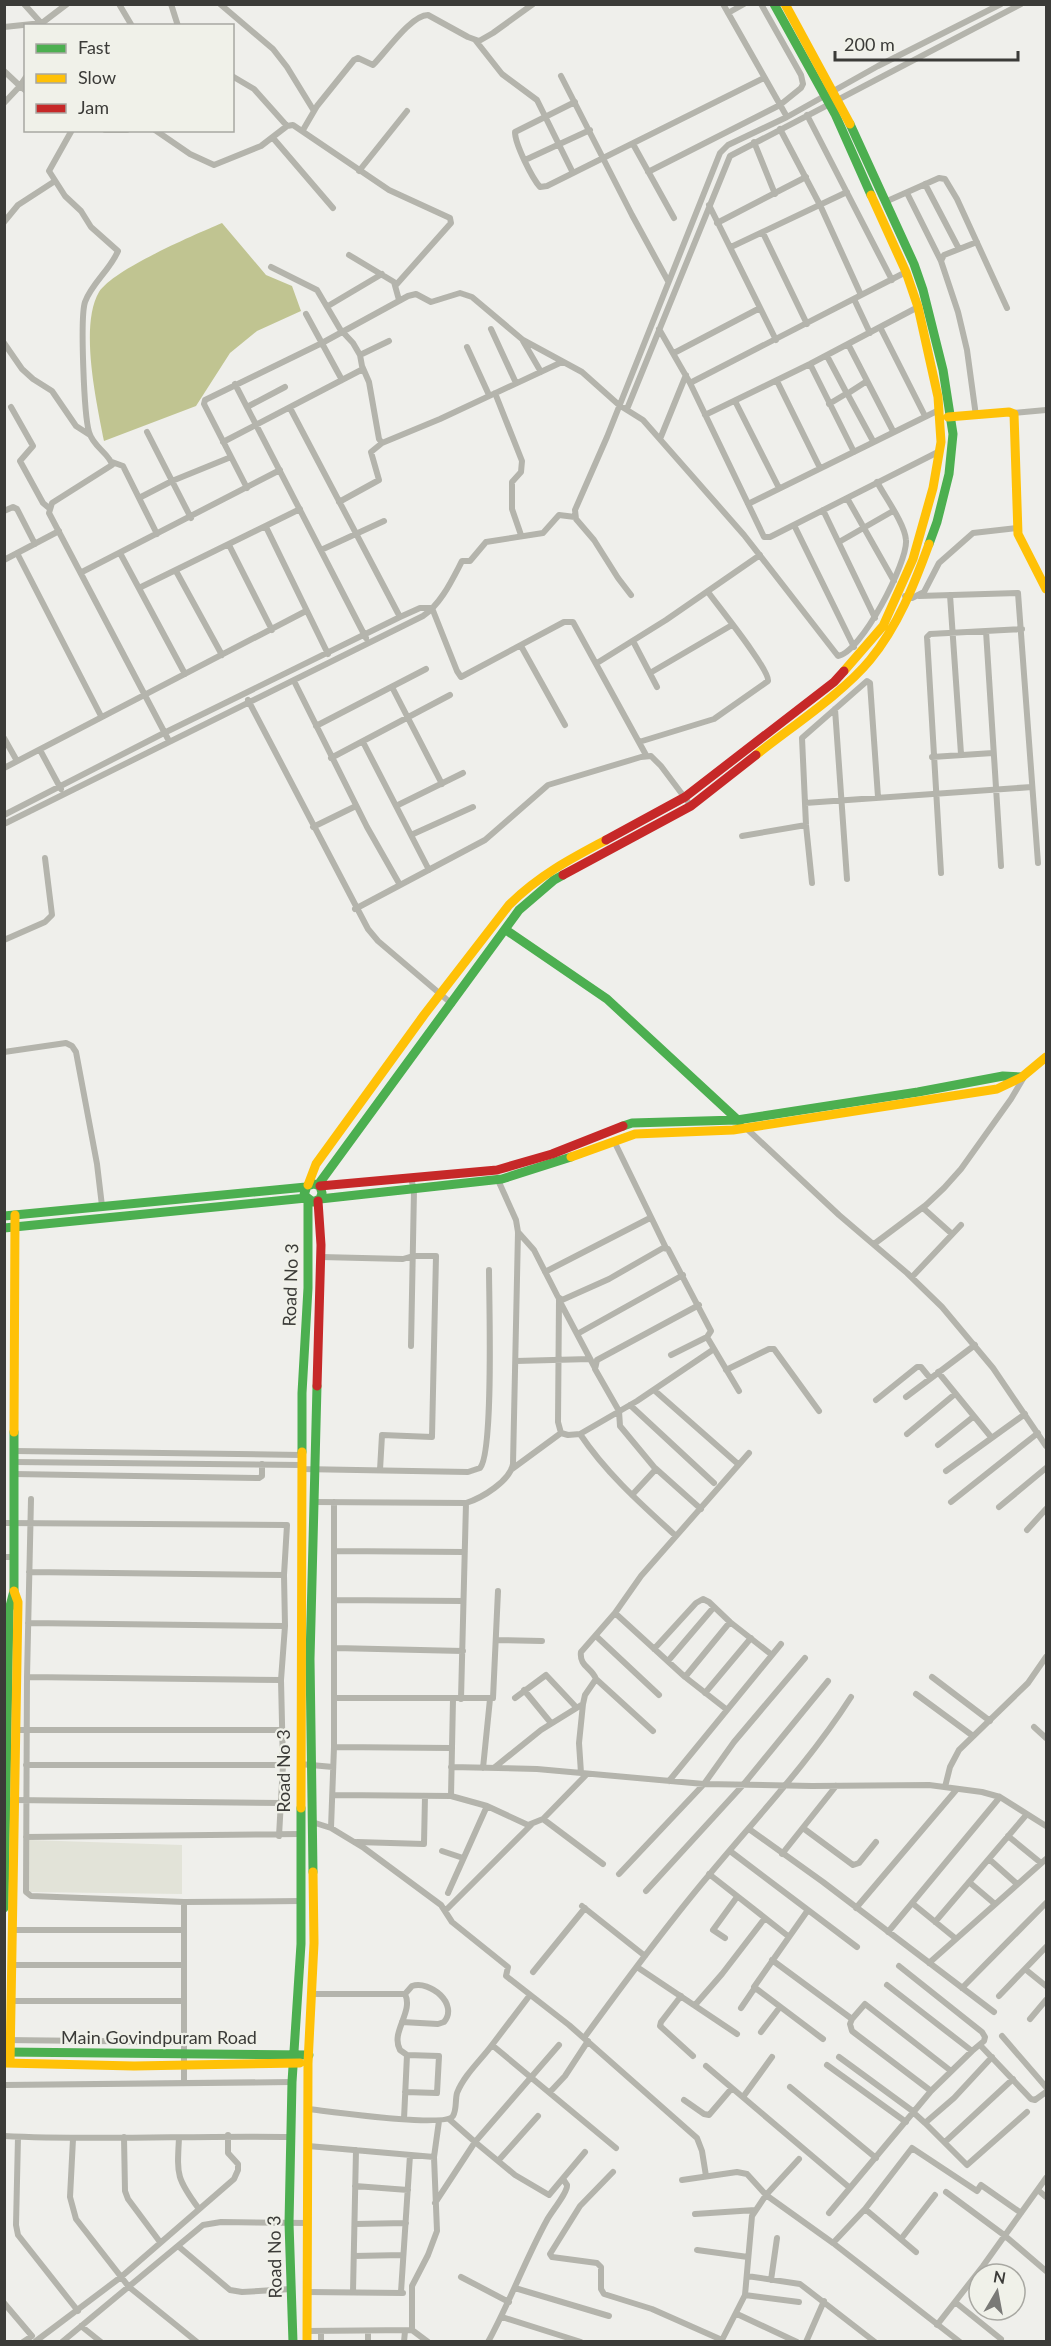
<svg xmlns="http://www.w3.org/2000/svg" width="1051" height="2346" font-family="Lato,sans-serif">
  <rect width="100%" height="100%" fill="#efefeb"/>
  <!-- built -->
  <path fill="#e2e3d8" d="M 29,1840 L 182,1845 L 182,1894 L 29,1892 Z"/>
  <!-- water -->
  <path fill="#c0c491" d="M 222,223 L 266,275 L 292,286 L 301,311 L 257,331 L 230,353 L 196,406 L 104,441 C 97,404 79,326 99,292 C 114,269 194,235 222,223 Z"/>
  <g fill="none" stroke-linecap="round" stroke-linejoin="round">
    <!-- street -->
    <path stroke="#b4b4ac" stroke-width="6" d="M 24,4 L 42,24
      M 119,4 L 132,26
      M 171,4 L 178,26
      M 220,4 L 273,49 L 287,67 L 314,111
      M 723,4 L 787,117
      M 728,13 L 744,4
      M 4,27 L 42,23 L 67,4
      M 476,41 L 502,74 L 537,100 L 573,173
      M 4,71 L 20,86 L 26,77
      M 232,76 L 254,89 L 287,126
      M 561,76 L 632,215 L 668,281
      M 575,102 L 515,132 C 515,144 532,178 540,187 L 547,186 L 764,78
      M 4,103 L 20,86 L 26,91
      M 807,115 L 892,280
      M 780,129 L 820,205 L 861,295
      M 72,130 L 49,171 L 65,196 L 81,211 L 91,227 L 118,251 C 110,270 92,283 85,302 C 80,317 84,415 89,432 C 93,447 110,454 112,465 L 52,503 L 49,513 L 169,741
      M 105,130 L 127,130
      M 155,130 L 190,154 L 214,165 L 261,146 L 287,126 L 293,125 L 389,190 L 450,218 L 451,223 L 396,285
      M 303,130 L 317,106 L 354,60 L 358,58 L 373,65 C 386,52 411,15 428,15 L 468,37 L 479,41 L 493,33 L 533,4
      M 273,138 L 333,208
      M 754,142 L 775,194
      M 633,144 L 674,218
      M 525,160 L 590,130
      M 359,171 L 407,111
      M 648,172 L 780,105 L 801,88 L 803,84 L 801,75 L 761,4
      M 925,184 L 959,249
      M 907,193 L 941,261
      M 885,202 L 939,178 L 945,179 L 957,199 L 1007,308
      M 709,205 L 776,340
      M 4,222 L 18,205 L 55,181
      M 717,223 L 806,177
      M 763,233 L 807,324
      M 731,247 L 847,192
      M 349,255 L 394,282 L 399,300
      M 271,267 L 317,290 L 340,329 L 353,343 L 360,355 L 362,366 L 369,382 L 379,439 L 382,443 L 440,419 L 562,362
      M 854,299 L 870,333
      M 328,306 L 382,274
      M 306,314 L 342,380
      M 880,327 L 925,416
      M 491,329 L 516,383
      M 659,329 L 690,383 L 764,537 L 770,537 L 940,451
      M 523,341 L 541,372
      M 4,343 L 22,369 L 33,379 L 52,391 L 76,426 L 90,435
      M 848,344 L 893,431
      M 467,347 L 489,395
      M 674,353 L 760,308
      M 360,355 L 389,341
      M 827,356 L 845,390
      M 810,364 L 854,452
      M 777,381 L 820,468
      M 690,383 L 906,272
      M 235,384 L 366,638
      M 850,392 L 867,381
      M 495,393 L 522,461 L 521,472 L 512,482 L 512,509 L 521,535
      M 848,395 L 873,441
      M 735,401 L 779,488
      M 829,404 L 844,395
      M 11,407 L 33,446 L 20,461 L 43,503 L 49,508
      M 247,407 L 285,387
      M 290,408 L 400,617
      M 627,409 L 730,156 L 1021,4
      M 1013,413 L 1046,410
      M 705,415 L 810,364 L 918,307
      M 976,416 L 967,350 L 958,312 L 941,261 L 944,255 L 977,242
      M 147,432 L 191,518
      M 660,439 L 686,375
      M 223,442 L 363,369
      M 112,462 L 123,466 L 157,534
      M 247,488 L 204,404 L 205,400 L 322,343 L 408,296 L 416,294 L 431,302 L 460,293 L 472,297 L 523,340 L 582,372 L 619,405 L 643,420 L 744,535 L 838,656 C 861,653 908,562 906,540 C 905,524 885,497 877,482
      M 139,498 L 172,481 L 231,457
      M 847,498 L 894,581
      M 339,502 L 379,480 L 371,452 L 382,443
      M 748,504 L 939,410
      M 823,510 L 875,618
      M 4,511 L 13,507 L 17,509 L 35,544
      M 794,525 L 854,647
      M 266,527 L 328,654
      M 839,542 L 893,511
      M 229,545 L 272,630
      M 321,550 L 384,521
      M 17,553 L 101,716
      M 120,553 L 185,674
      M 4,560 L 59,531
      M 176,571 L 222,655
      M 82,572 L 280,470
      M 139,588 L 300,509
      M 631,595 L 618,578 L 594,540 L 576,519 L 575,510 L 607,437 L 720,153 L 728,145 L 787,117 L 878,66 L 1001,4
      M 950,595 L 961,754
      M 905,596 L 912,598 L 924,592 L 939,563 L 973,533 L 1017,528
      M 919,596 L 1018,593 L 1038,863
      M 432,608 L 457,671 L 461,677 L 564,622 L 573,622 L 646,755
      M 986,631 L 1001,866
      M 633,641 L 657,687
      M 521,646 L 565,725
      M 597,663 L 666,620 L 760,555
      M 650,673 L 732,625
      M 294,681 L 367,827 L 400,885
      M 392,687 L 442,784
      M 248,700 L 368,929 L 378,941 L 452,1004
      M 835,709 L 847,879
      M 316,726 L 426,669
      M 4,738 L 17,761
      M 363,742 L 429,870
      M 639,742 L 714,719 L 768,681 C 770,670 718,606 708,592
      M 40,750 L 61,789
      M 932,757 L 993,753
      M 331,758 L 450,695
      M 4,768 L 306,611
      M 805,803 L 1032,787
      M 396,806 L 463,773
      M 4,815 L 162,734 L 400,617 L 420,608 L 432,608
      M 4,824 L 423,616 C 441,604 452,580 462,561 L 470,561 L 486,542 L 543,533 L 559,515 L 575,517
      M 313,827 L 356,806
      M 411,835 L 473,807
      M 742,836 L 806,825
      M 941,873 L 927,637 L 930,634 L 1022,629
      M 812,883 L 806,825 L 802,738 L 867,681 L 870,683 L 878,797
      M 355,909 L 485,840 L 548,785 L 641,757 L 651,756 L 661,766 L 691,806
      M 4,940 L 45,922 L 52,915 L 45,858
      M 4,1052 L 66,1043 L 72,1046 L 76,1052 L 97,1164 L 102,1206
      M 746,1128 L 839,1215 L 907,1273 L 942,1307 L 993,1368 L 1046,1446
      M 614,1141 L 666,1248
      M 923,1208 L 952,1234
      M 518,1232 L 534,1250 L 558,1297 L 562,1300 L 609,1279 L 663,1248 L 668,1249 L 711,1331 L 707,1337 L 671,1355
      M 874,1244 L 926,1205 L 944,1188 L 961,1169 L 1011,1099 L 1024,1077
      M 321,1257 L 403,1259 L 413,1256 L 436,1256 L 432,1437 L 382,1435 L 380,1470
      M 545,1272 L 650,1218
      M 912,1277 L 961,1225
      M 559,1299 L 558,1422 L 561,1433 L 568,1435 L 580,1434 L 637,1401 L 714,1349
      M 559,1300 L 595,1368
      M 699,1305 L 597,1360 L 595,1369 L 619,1411 L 620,1426 L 654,1467 L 701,1509
      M 579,1333 L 683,1275
      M 707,1337 L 739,1391
      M 411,1346 L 414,1190 L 411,1178
      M 516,1361 L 590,1359
      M 726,1370 L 769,1349 L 774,1349 L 819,1411
      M 938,1372 L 991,1437
      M 654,1390 L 738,1464
      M 906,1397 L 975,1345
      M 876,1400 L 917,1367 L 921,1367 L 930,1378
      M 630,1405 L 714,1483
      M 580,1434 C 606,1473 641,1504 676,1536
      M 907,1434 L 955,1394
      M 938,1445 L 973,1417
      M 15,1451 L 301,1455
      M 14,1462 L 301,1465
      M 301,1469 L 468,1472 L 480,1468 C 494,1452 489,1299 489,1270
      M 512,1469 L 561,1433
      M 946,1471 L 1025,1414
      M 14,1474 L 259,1478 L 262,1476 L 262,1464
      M 632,1495 L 656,1469
      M 31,1499 L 27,1677 L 26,1892 L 31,1896 L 184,1902 L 184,2083
      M 314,1502 L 466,1503 C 482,1498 510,1481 513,1464 L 518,1232 L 516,1220 L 498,1180
      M 334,1502 L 334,1747 L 451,1748
      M 951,1502 L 1038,1433
      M 999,1507 L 1046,1468
      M 4,1523 L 287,1525 L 284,1575 L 285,1626 L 281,1680 L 283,1765 L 279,1836
      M 1027,1530 L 1046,1509
      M 335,1551 L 464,1552
      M 4,1557 L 14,1557
      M 29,1572 L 284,1575
      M 335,1600 L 463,1601
      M 615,1613 L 685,1677 L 726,1709
      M 28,1623 L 285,1626
      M 596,1636 L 659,1695
      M 496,1640 L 542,1641
      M 335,1648 L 463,1651
      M 654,1649 L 696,1603 L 703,1599 L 709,1602 L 730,1622 L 772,1655
      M 668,1661 L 714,1607
      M 27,1677 L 281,1680
      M 685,1677 L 730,1622
      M 932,1677 L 990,1721
      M 596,1679 L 653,1731
      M 524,1690 L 551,1723
      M 705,1693 L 751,1638
      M 916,1694 L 973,1736
      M 334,1698 L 493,1698 L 498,1591
      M 515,1698 L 546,1675 L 576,1707
      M 461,1699 L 466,1503
      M 1034,1727 L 1046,1738
      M 15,1730 L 281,1730
      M 300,1764 L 333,1767
      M 26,1765 L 283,1765
      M 451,1767 L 537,1769 L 704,1784 L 812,1786 L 929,1785 L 982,1792 L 1000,1797 L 1046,1826
      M 495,1767 L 541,1730 L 583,1704 L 585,1695 L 596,1679 C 592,1668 579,1666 581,1652 L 615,1613 L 641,1576 L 749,1453
      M 483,1768 L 490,1699
      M 581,1773 L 579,1743 L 583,1704
      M 669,1781 L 781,1644
      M 945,1787 L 950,1767 L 959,1750 L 1028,1683 L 1046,1657
      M 333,1795 L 451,1796 L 487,1806 L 528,1825 L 543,1819 L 603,1864
      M 451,1796 L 453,1699
      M 12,1800 L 282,1803
      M 543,1819 L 587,1774
      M 312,1822 L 331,1828 L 364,1848 L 441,1905 L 452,1922 L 508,1967 L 506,1976 L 569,2025 L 697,2138 L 702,2151 L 706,2176
      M 331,1828 L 334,1747
      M 803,1828 L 853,1865 L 859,1863 L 876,1842
      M 749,1829 L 823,1882 L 994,2012
      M 1008,1836 L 1041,1863
      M 26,1837 L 300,1834
      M 357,1842 L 424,1844 L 425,1796
      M 442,1851 L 463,1858
      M 730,1851 L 857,1947
      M 782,1854 L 836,1786
      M 989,1859 L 1017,1884
      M 619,1874 L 704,1784 L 734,1742 L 805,1658
      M 709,1874 L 788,1936
      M 969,1882 L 995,1904
      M 646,1891 L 743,1785 L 828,1681
      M 448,1893 L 487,1806
      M 184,1902 L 301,1901
      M 912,1903 L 955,1938
      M 582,1906 L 645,1956
      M 856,1908 L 957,1789
      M 446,1910 L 531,1825
      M 808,1910 L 754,1987 L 823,2039
      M 935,1922 L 1027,1814
      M 12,1930 L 184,1930
      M 888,1932 L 1000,1797
      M 725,1938 L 713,1930 L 737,1897
      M 772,1960 L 852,2019 L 865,2004 L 951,2071
      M 929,1963 L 1046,1859
      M 11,1965 L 184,1965
      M 899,1966 L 982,2032 L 985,2037 L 984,2041 L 972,2051
      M 637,1967 L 737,2034
      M 1025,1969 L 1046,1986
      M 533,1972 L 585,1908
      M 962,1988 L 1046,1903
      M 312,1994 L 405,1994 C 414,2012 390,2032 400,2050 L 407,2055
      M 681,1996 L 661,2022 L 660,2026 L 693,2056
      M 999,1996 L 1046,1947
      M 11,2001 L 184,2001
      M 695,2005 L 722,1974 L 765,1918
      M 741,2008 L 754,1989
      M 852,2019 L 850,2024 L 852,2031 L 931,2091
      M 1030,2019 L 1046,2000
      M 402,2022 L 438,2024 L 444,2022 C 459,2004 430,1980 412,1986 L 405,1994
      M 761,2032 L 780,2007
      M 1002,2036 L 1046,2087
      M 584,2038 C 624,1983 665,1927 709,1875 C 758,1816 810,1761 851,1697
      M 4,2040 L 185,2042
      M 492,2045 L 530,1995
      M 980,2045 L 1031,2099 L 1035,2100 L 1046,2092
      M 839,2057 L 914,2112
      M 827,2065 L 906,2122
      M 706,2066 L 850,2188
      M 4,2085 L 292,2082
      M 790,2087 L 876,2158
      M 550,2092 L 565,2076 L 588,2041
      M 743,2097 L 772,2057
      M 684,2100 L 704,2114 L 709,2115 L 732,2088
      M 308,2109 C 327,2111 446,2128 453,2116 C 457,2109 455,2100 457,2093 C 464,2075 481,2060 492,2045 L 616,2148
      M 914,2113 L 925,2123 L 954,2098 L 992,2057
      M 404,2119 L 407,2055 L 439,2056 L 437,2093 L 405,2092
      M 449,2119 L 475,2142 L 559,2045
      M 925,2123 L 967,2165 L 1027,2112
      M 4,2136 C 100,2141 195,2135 291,2137
      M 18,2137 L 16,2225 L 18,2235 L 78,2311
      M 124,2137 L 125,2191 L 128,2199 L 160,2242
      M 179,2138 C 177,2175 176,2178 199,2209
      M 73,2139 L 70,2197 L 76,2219 L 129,2287 L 197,2342
      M 945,2142 L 1013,2079
      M 308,2146 L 434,2157 L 437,2231 L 428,2255 L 412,2286 L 412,2330
      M 434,2157 L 439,2121
      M 498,2161 L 538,2116
      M 613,2172 L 580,2206 L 550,2254 L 552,2257 L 597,2263 L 601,2267 L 601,2289 L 604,2294 L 652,2309 L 722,2340
      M 682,2180 L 737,2172 L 747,2174 L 766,2195 L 833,2243 L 960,2342
      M 355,2186 L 408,2190
      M 1038,2190 L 1046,2197
      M 946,2192 L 1004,2235 L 1046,2271
      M 435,2203 L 475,2142 L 515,2175 L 549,2195 L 585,2152
      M 865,2209 L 912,2148 L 977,2191 L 981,2185 L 1021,2213
      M 829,2213 L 931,2091 L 972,2051 L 887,1985
      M 695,2214 L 755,2210
      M 355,2224 L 406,2223
      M 901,2239 L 935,2195
      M 833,2243 L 865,2209 L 916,2252
      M 178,2246 L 230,2290 L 242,2292 L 291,2289
      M 697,2250 L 748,2257
      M 354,2256 L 403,2255
      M 747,2276 L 800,2284 L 875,2342
      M 461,2277 L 509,2302
      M 771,2280 L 777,2238
      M 515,2288 L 609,2316
      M 308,2292 L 403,2293
      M 353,2292 L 356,2150
      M 401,2292 L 410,2155
      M 745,2295 L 799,2302
      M 955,2302 L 1001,2339
      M 4,2303 L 32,2336 L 23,2342
      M 737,2314 L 797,2342
      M 502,2317 L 581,2342
      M 937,2325 L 983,2266 L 1046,2178
      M 81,2326 L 101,2342
      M 307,2331 L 412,2330 L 428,2342
      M 36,2341 L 121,2277 L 234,2179 L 238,2170 L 238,2164 L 228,2153 L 228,2135
      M 62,2342 L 203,2225 L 221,2222 L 308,2223
      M 321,2342 L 321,2331
      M 368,2342 L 368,2331
      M 404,2342 L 405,2331
      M 488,2342 C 510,2302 525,2260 547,2220 C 552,2211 568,2192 567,2185 L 563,2179
      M 721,2342 L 745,2295 L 752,2216 L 766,2195 L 799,2159
      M 806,2342 L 824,2301"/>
    <!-- fast -->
    <path stroke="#4caf50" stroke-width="9" d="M 774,4 L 835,114 L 871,195
      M 850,124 L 914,264 L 923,290 L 943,370 L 953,434 L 949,474 L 937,522 L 929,544
      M 506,930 L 607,999 L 740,1122
      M 623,1126 L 632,1123 L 737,1120 L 918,1092 L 1003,1076 L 1022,1077
      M 318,1185 L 519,910 L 554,880 L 563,875
      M 320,1199 L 322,1193 L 320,1186 L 314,1184 L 307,1186 L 304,1195 L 313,1202 L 320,1199 L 502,1179 L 571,1157
      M 4,1216 L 306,1187
      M 4,1228 L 306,1198
      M 302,1452 L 302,1393 L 308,1288 L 308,1200
      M 313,1872 L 310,1659 L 317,1386
      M 4,1908 L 9,1610 L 14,1591 L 14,1432
      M 4,2052 L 309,2055
      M 293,2342 L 289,2223 L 292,2082 L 301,1944 L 301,1808"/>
    <!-- slow -->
    <path stroke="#ffc107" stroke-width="9" d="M 785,4 L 850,124
      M 948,417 L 1009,412 L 1014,414 L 1018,534 L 1046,589
      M 844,671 L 883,626 L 913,559 L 933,488 L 941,442 L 938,397 L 918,307 L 906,272 L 871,195
      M 756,755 C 791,727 843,693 870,660 C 898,626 914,585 929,544
      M 571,1157 L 635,1134 L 733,1130 L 997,1089 L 1022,1077 L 1046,1057
      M 308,1185 L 316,1164 L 424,1015 L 509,905 C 538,876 570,859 606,840
      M 14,1432 L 15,1215
      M 301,1808 L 302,1452
      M 5,2063 L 134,2066 L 300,2063
      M 10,2063 L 18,1602 L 14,1591
      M 307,2342 L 308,2063 L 314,1943 L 313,1872"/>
    <!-- jam -->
    <path stroke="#c62828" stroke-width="9" d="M 606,840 L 685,797 L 834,682 L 844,671
      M 563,875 L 691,806 L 756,755
      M 320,1186 L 497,1170 L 552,1154 L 623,1126
      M 317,1386 L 321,1245 L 318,1201"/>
  </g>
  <g text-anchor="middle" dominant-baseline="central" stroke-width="4.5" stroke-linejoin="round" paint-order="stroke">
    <!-- street labels -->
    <g font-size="18" fill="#3b3b38" stroke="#f0f1e9">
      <text transform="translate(290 1285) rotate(-88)">Road No 3</text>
      <text transform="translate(283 1771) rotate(-90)">Road No 3</text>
      <text x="159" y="2037">Main Govindpuram Road</text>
      <text transform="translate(274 2257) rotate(-91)">Road No 3</text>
    </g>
  </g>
  <!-- border -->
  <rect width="1051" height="2346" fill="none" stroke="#3b3b38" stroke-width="12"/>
  <!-- legend -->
  <rect x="24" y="24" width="210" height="108" fill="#f0f1e9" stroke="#a8a8a2" stroke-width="1.5"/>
  <rect x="36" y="44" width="30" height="9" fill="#4caf50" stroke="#a8a8a2" stroke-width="1.5"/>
  <text x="78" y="54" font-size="18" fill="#3b3b38">Fast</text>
  <rect x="36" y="74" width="30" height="9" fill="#ffc107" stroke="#a8a8a2" stroke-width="1.5"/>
  <text x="78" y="84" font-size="18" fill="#3b3b38">Slow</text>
  <rect x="36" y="104" width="30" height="9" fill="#c62828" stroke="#a8a8a2" stroke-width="1.5"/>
  <text x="78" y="114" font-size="18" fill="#3b3b38">Jam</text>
  <!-- north arrow -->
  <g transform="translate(997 2292) rotate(10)"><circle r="28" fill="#f0f1e9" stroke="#a8a8a2" stroke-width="1.5"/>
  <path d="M0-4.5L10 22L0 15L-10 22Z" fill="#7a7a77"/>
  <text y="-9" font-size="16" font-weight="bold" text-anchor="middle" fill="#3b3b38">N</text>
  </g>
  <!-- scale -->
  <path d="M835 51v9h183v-9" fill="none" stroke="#3b3b38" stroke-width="3"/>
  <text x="844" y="51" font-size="18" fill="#3b3b38" stroke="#f0f1e9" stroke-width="4.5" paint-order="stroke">200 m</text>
</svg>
